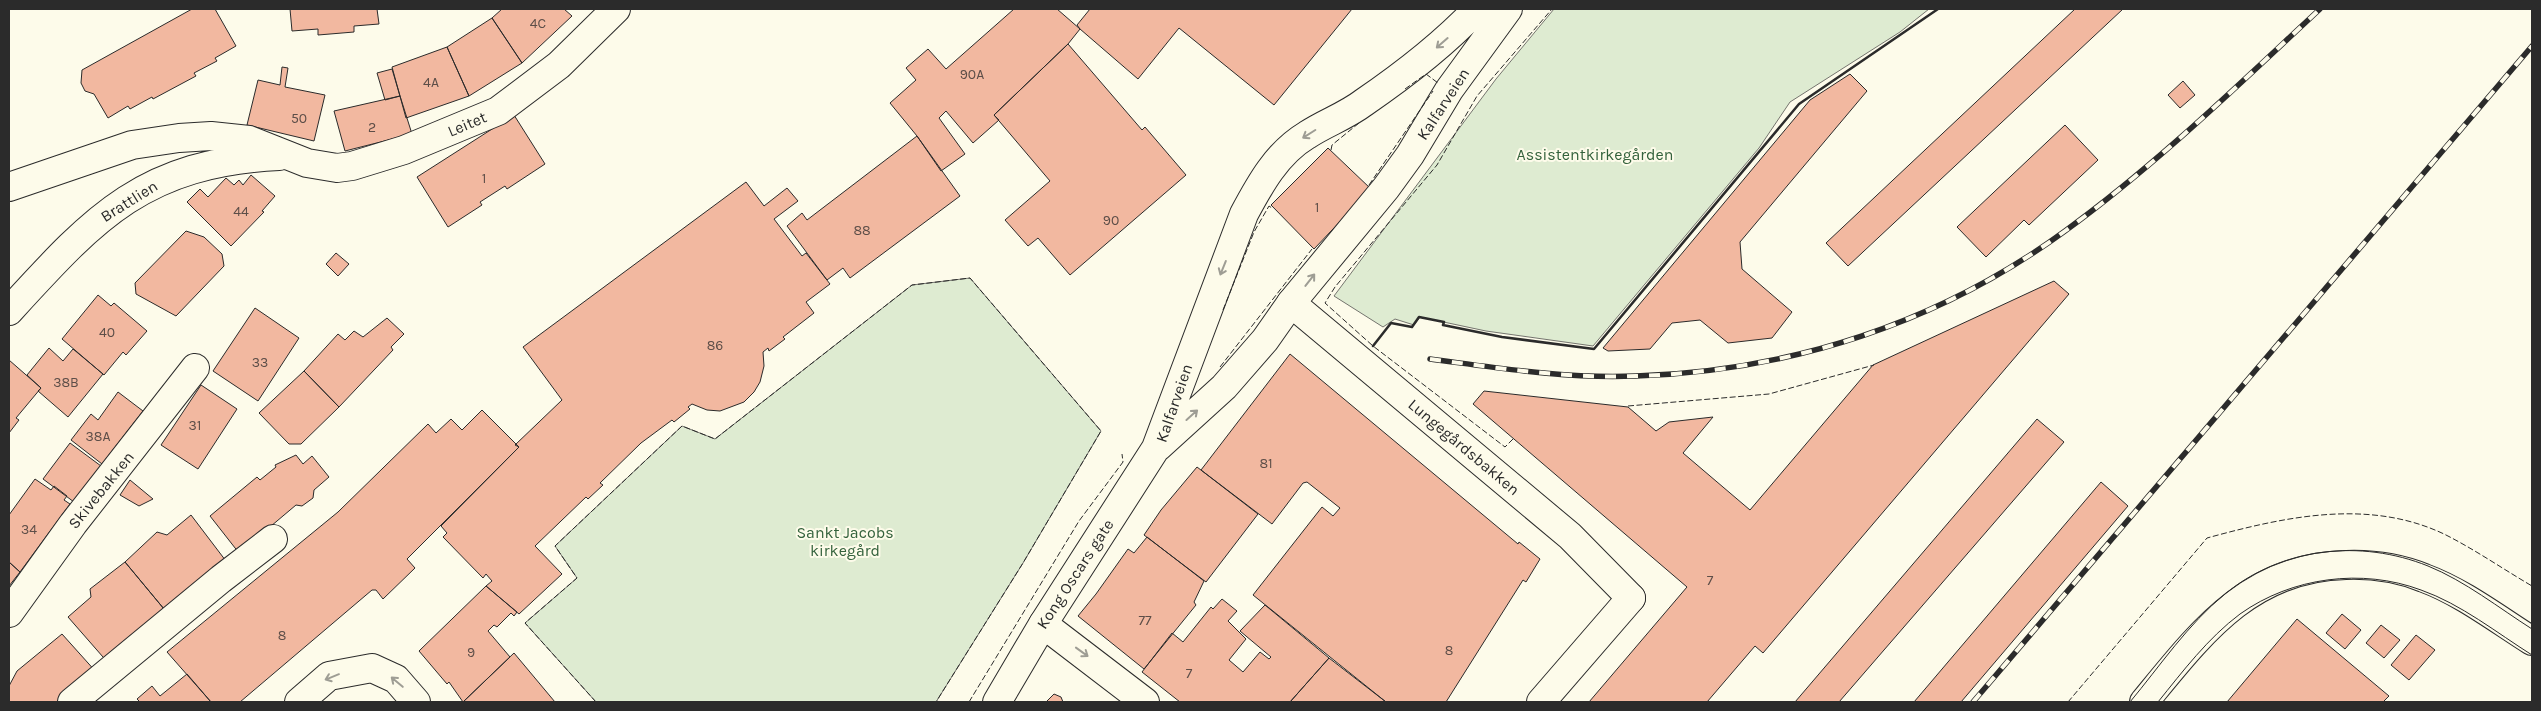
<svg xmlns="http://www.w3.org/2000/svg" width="2541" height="711" font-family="Karla,sans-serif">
  <rect width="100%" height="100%" fill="#fdfbea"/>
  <!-- green -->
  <path fill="#deebd1" stroke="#74746e" d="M 1554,9 L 1929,9 L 1900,32 L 1790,102 L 1759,148 L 1593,346 L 1486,331 L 1420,317 L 1414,325 L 1395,319 L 1383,327 L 1334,296 L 1496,79 Z
    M 970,278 L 1101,431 L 1023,563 L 936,702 L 596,702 L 525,623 L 577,578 L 555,546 L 682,426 L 715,439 L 912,285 Z"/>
  <!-- building -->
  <path fill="#f2b8a0" stroke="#2b2b2b" d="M 192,9 L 215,9 L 236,46 L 215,58 L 217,61 L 194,73 L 196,76 L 153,99 L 152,97 L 130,109 L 128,106 L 108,118 L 94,94 L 85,91 L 81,83 L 82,70 Z
    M 290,9 L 377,9 L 379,24 L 354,26 L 354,32 L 318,35 L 318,29 L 292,31 Z
    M 502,9 L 564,9 L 572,16 L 522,63 L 492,18 Z
    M 1014,9 L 1057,9 L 1080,29 L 1068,44 L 994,115 L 999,120 L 973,143 L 946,111 L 939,118 L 965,154 L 941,171 L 917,136 L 890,103 L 916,80 L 906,68 L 928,49 L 946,69 Z
    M 1090,9 L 1352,9 L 1274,105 L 1179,28 L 1138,79 L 1080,29 L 1077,25 Z
    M 2075,9 L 2123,9 L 1848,266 L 1826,243 Z
    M 492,18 L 522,63 L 469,96 L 447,47 Z
    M 1068,44 L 1142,130 L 1145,127 L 1186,175 L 1070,275 L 1038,238 L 1028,246 L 1005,220 L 1050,181 L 994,115 Z
    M 447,47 L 469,96 L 406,118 L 392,67 Z
    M 282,67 L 288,68 L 285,87 L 325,95 L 314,141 L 247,125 L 258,80 L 280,85 Z
    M 392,69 L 400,96 L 385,100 L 377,73 Z
    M 1850,74 L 1867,91 L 1740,242 L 1742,269 L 1792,312 L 1772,338 L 1728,343 L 1700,320 L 1672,323 L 1650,349 L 1608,351 L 1603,348 L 1810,100 Z
    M 2183,81 L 2195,95 L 2180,108 L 2168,95 Z
    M 400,96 L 412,134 L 345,151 L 334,111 Z
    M 514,115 L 545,164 L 507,189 L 505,186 L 480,202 L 482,205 L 448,227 L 417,177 Z
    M 2065,125 L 2098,160 L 2029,225 L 2024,220 L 1986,257 L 1957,227 Z
    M 917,136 L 960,196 L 850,278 L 843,268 L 827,280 L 787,226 L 802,213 L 807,220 Z
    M 1328,148 L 1371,189 L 1314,249 L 1271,205 Z
    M 251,175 L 275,196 L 262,211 L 264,212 L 231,246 L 187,202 L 200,189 L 208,197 L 226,178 L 234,185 L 239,180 L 243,185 Z
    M 746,182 L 764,206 L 787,188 L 798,201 L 774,219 L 802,256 L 806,253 L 830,284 L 806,302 L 814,313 L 783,337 L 785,339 L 769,351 L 768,348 L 763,352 L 764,366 L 760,382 L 754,392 L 744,402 L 720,411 L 707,410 L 692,404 L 688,407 L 690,409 L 674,422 L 672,420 L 641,443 L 600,483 L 603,485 L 588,499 L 586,497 L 535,546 L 562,574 L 519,614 L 486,586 L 492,581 L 486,574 L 483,578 L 443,537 L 447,533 L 441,526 L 519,447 L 515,445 L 562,400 L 523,347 Z
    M 186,231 L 204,237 L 222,254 L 224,266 L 176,316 L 136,294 L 135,283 Z
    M 336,253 L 349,264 L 338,276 L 326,264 Z
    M 2054,281 L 2069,294 L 1763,653 L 1755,646 L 1707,702 L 1589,702 L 1687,587 L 1473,404 L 1484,391 L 1628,407 L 1656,431 L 1669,422 L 1713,417 L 1683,453 L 1750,510 L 1873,365 Z
    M 98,295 L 111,306 L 114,303 L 147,331 L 126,355 L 123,352 L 104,375 L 62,339 Z
    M 255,308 L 299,338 L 258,401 L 213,371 Z
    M 387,318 L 404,334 L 391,347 L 393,350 L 339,407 L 304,371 L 338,334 L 345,340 L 354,331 L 363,337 Z
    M 49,348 L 63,361 L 73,349 L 103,374 L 68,417 L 38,391 L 41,388 L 27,375 Z
    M 1290,354 L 1518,544 L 1519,542 L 1540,559 L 1526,582 L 1523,580 L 1446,702 L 1386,702 L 1253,595 L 1322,507 L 1333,516 L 1340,508 L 1307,482 L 1303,483 L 1272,524 L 1201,470 Z
    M 9,360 L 41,388 L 16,418 L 19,420 L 9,433 Z
    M 304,371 L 339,407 L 301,444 L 289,444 L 259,413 Z
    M 201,385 L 237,409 L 198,469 L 161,445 Z
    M 118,392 L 143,411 L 102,464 L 71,440 L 91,414 L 98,420 Z
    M 482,410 L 519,447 L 407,559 L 415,568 L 383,599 L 376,590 L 372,590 L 240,702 L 211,702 L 167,652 L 338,512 L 428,424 L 436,433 L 451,419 L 462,430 Z
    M 2037,419 L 2064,442 L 1839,702 L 1795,702 Z
    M 70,443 L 101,466 L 74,502 L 43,479 Z
    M 296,455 L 303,464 L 312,456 L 329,477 L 314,490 L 313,498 L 302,506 L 296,505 L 239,553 L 210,516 L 257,477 L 260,480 L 276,467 L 275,465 Z
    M 1197,467 L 1258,514 L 1206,582 L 1144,535 L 1161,510 Z
    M 35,479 L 51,490 L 54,486 L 67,496 L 64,500 L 70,504 L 20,572 L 9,562 L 9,515 Z
    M 130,480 L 153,499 L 139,506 L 120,495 Z
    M 2101,482 L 2128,506 L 1961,702 L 1914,702 Z
    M 191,515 L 229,565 L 169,615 L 125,562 L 157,532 L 167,535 Z
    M 1147,537 L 1204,581 L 1194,602 L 1196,605 L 1144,669 L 1078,616 L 1096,594 L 1128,549 L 1134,553 Z
    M 9,562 L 20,572 L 9,586 Z
    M 125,562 L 169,615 L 110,665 L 68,617 L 91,597 L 90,589 Z
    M 486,586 L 517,612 L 514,616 L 511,613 L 497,627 L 494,625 L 488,631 L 510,657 L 463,702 L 449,682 L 447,684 L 419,651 Z
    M 1222,599 L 1237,611 L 1228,621 L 1246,639 L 1229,660 L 1243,672 L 1260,652 L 1269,659 L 1271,657 L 1240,631 L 1265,605 L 1329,658 L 1290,702 L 1180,702 L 1142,672 L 1172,633 L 1183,642 L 1211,607 L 1213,609 Z
    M 2342,614 L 2361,630 L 2345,649 L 2326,633 Z
    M 2297,619 L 2389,696 L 2383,702 L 2227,702 Z
    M 2381,625 L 2400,640 L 2384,658 L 2366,643 Z
    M 62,634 L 97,673 L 62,702 L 9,702 L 9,686 L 17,671 Z
    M 2416,635 L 2435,650 L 2409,680 L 2391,665 Z
    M 514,653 L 555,702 L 462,702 L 463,702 Z
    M 1329,658 L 1386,702 L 1290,702 Z
    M 187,674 L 211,702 L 140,702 L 137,699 L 152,686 L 160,696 Z
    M 1054,694 L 1061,697 L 1063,702 L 1046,702 Z"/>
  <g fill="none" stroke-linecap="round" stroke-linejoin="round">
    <!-- pedestrian casing -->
    <g stroke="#2b2b2b" stroke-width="30">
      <path id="pedestrian" d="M 1291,303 L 1570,536 L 1631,598"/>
    </g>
    <!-- minor casing -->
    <g stroke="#2b2b2b" stroke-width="30">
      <path id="minor" d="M 9,187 L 132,145 L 179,138 L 211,136 L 249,140 L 307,163 L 337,168 L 352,166 L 404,150 L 498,111 L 559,65 L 616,9
        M 9,311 C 95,217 143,163 279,156
        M 9,613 L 73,524 L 195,368
        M 1043,624 L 1145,702
        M 72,702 L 221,579 L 273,539
        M 299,702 L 329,676 L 372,668 L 396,679 L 416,702
        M 1541,702 L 1631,598"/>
    </g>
    <!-- secondary casing -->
    <g stroke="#2b2b2b" stroke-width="30">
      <path id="secondary" d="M 2144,702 C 2200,634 2249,567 2346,565 C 2373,564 2399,568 2424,578 C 2462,592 2497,619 2532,641"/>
    </g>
    <!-- primary casing -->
    <g stroke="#2b2b2b" stroke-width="30">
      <path id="primary" d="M 1158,447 L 1224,387 L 1265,340 L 1291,303 L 1386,188 L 1410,155 L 1449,90 L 1508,9
        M 997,702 L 1043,624 L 1156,448 L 1244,214 C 1260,184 1277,153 1307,135 C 1325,123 1346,116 1363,103 C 1404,75 1443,45 1477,9"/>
    </g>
    <!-- pedestrian -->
    <use href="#pedestrian" stroke="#fdfbea" stroke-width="28"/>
    <!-- minor -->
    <use href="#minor" stroke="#fdfbea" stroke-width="28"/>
    <!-- secondary -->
    <use href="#secondary" stroke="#fdfbea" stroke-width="28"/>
    <!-- primary -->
    <use href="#primary" stroke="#fdfbea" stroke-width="28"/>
    <!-- tram -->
    <path stroke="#2b2b2b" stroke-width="1" d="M 2130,702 C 2160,666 2188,624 2225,594 C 2282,547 2361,539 2428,566 C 2465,581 2499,608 2532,629
      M 2158,702 C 2183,671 2208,638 2240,614 C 2292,577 2362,568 2421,590 C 2461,604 2497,633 2532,655"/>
    <!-- rail casing -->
    <g stroke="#2b2b2b" stroke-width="5.5">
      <path id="rail" d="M 1430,359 C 1499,368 1567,379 1636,376 C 1791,371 1939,323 2065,231 C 2156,165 2237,86 2320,9
        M 1973,702 L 2532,46"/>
    </g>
    <!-- rail -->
    <use href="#rail" stroke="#fdfbea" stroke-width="4" stroke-dasharray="11" stroke-linecap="butt"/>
    <!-- fence -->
    <path stroke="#2b2b2b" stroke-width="1" stroke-dasharray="6 2.5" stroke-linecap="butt" d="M 1405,89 L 1426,74 L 1438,83 L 1437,84
      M 1331,150 L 1332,145 L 1359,123
      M 1369,185 L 1433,91
      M 1223,310 L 1254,232 L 1269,206 L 1272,208
      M 1220,367 L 1312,249
      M 1628,406 L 1769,394 L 1874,365
      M 1513,439 L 1505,447 L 1373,346 L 1325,303 L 1335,287 L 1437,165 L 1477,96 L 1552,9
      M 596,702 L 525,623 L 577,578 L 555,546 L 682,426 L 715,439 L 912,285 L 970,278 L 1101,431 L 1023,563 L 936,702
      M 969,702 L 1079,521 L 1123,462 L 1122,454
      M 2068,702 L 2207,538 C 2284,517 2368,498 2444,534 C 2474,549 2503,569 2532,586"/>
    <!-- wall -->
    <path stroke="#2b2b2b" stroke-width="2.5" d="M 1373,346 L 1391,323 L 1412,327 L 1419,317 L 1444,322 L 1443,325 L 1502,337 L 1594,349 L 1799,104 L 1938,9"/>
  </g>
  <!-- one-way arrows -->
  <defs><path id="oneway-shaft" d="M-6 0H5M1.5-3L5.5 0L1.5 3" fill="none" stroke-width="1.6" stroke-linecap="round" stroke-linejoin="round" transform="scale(1.25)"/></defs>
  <g stroke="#9e9d94">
    <use href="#oneway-shaft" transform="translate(1442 43) rotate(139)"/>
    <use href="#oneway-shaft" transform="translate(1309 134) rotate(148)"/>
    <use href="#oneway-shaft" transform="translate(1223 268) rotate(112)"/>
    <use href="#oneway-shaft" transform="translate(1310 280) rotate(-52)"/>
    <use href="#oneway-shaft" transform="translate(1192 415) rotate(-42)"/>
    <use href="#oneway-shaft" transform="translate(1082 652) rotate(36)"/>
    <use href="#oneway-shaft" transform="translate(332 677) rotate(158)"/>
    <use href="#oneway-shaft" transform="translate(397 682) rotate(-140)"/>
  </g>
  <g text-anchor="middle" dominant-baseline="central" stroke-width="4" stroke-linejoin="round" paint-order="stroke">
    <!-- number labels -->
    <g font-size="14" fill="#5d4e48">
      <text x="538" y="23">4C</text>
      <text x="972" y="74">90A</text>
      <text x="431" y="82">4A</text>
      <text x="299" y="118">50</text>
      <text x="372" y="127">2</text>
      <text x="484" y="178">1</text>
      <text x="1317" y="207">1</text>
      <text x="241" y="211">44</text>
      <text x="1111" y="220">90</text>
      <text x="862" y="230">88</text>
      <text x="107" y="332">40</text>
      <text x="715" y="345">86</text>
      <text x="260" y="362">33</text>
      <text x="66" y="382">38B</text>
      <text x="195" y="425">31</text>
      <text x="98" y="436">38A</text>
      <text x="1266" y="463">81</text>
      <text x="29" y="529">34</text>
      <text x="1710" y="580">7</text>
      <text x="1145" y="620">77</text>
      <text x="282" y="635">8</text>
      <text x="1449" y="650">8</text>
      <text x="471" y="652">9</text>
      <text x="1189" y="673">7</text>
    </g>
    <!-- street labels -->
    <g font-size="16" fill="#2b2b2b" stroke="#fdfbea">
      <text transform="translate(1443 104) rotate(-57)">Kalfarveien</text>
      <text transform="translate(467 124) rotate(-23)">Leitet</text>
      <text transform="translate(129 201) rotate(-32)">Brattlien</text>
      <text transform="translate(1174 403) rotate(-71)">Kalfarveien</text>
      <text transform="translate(1464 447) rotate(40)">Lungegårdsbakken</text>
      <text transform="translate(101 490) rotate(-51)">Skivebakken</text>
      <text transform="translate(1075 574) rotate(-57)">Kong Oscars gate</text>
    </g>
    <!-- park labels -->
    <g font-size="16" fill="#34623c" stroke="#fdfbea">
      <text x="1595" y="154">Assistentkirkegården</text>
      <text x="845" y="532">Sankt Jacobs<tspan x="845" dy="18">kirkegård</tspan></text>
    </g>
  </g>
  <!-- border -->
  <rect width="2541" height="711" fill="none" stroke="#2b2b2b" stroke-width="20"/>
</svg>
